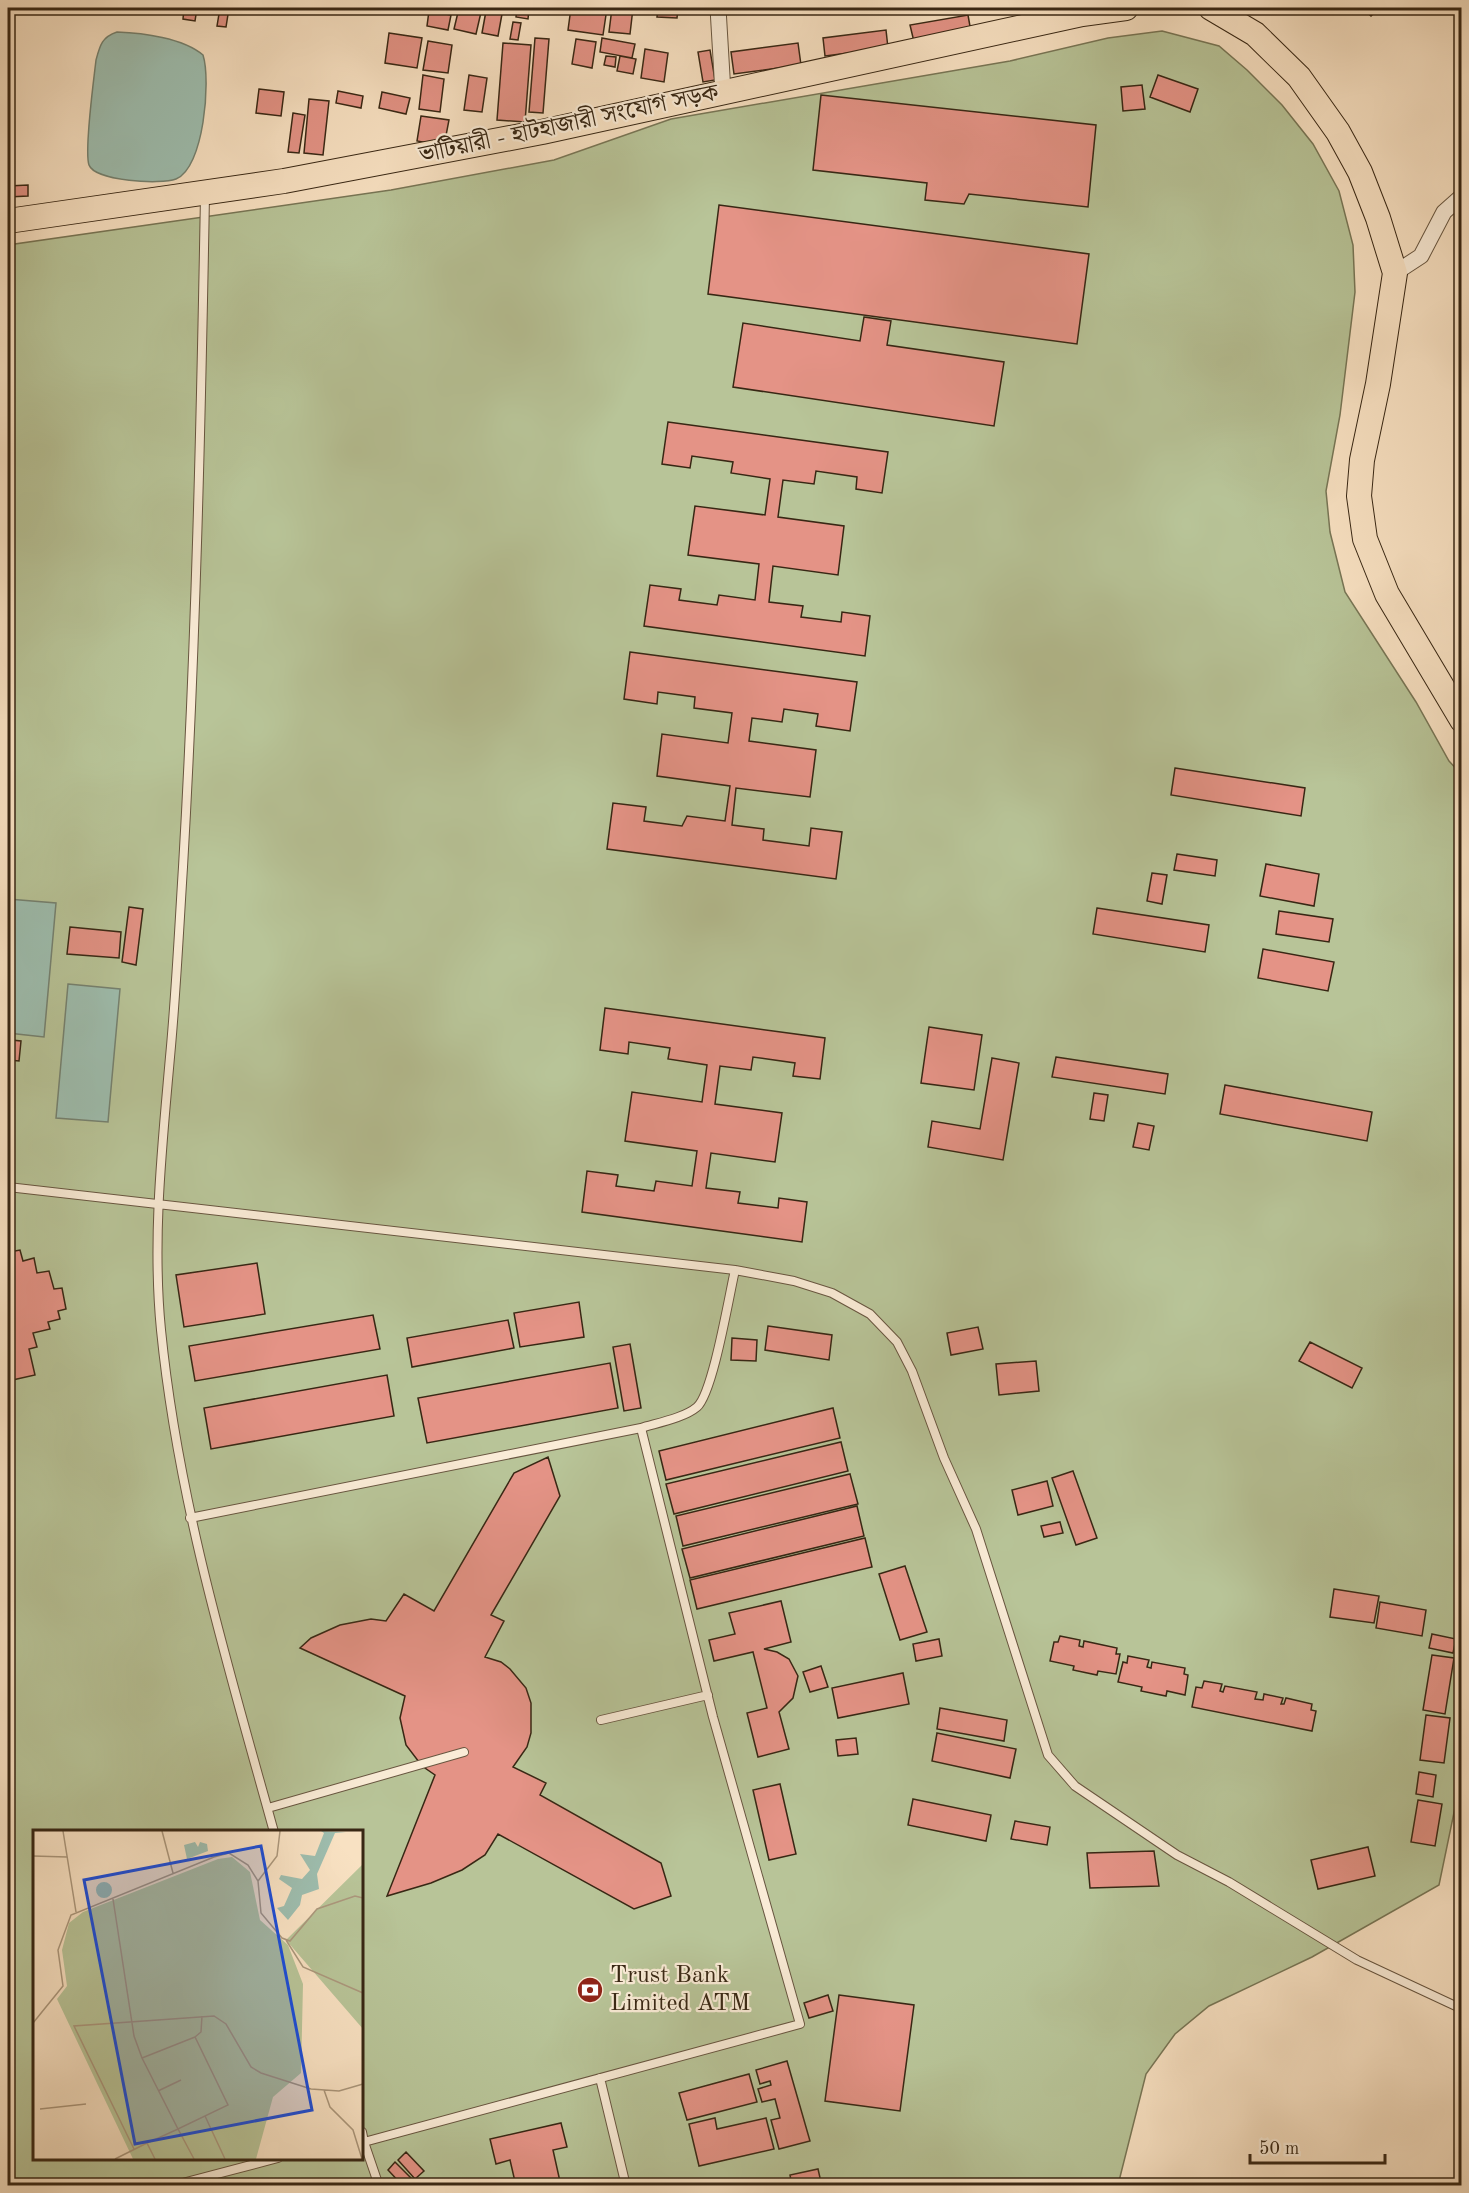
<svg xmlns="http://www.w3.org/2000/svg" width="1469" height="2193" font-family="'Old Standard TT','Noto Serif Bengali',serif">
  <rect width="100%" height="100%" fill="#f8e1c2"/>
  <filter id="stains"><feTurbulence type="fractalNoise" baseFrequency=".00333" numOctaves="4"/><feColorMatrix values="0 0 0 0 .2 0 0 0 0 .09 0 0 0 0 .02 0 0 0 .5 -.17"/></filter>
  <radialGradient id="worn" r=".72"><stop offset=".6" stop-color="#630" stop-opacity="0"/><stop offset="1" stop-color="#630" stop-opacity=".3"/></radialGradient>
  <!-- green -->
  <path fill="#b8c498" stroke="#787656" stroke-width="1.5" fill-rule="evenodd" d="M 1162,31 L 1219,46 L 1247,70 L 1282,105 L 1313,144 L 1339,191 L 1353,245 L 1355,292 L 1340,415 L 1326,491 L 1330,532 L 1345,592 L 1416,702 L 1449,761 L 1461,774 L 1462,1774 L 1439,1885 L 1312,1957 L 1209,2006 L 1175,2034 L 1146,2074 L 1118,2185 L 8,2185 L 8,245 L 391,190 L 554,160 L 671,119 L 1010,61 L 1108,38 ZM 34,1832 L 362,1832 L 362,2158 L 34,2158 Z"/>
  <!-- water -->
  <path fill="#9ebeaf" stroke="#758271" stroke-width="1.5" d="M 117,32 C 143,33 183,38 203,55 C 211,80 204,168 176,179 C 161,185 95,181 89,165 C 84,151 94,78 96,60 C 100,45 102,37 117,32 Z
    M 8,899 L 56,903 L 44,1037 L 8,1033 Z
    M 68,984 L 120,989 L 108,1122 L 56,1118 Z"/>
  <!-- building -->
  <path fill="#e49386" stroke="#382714" stroke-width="1.5" d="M 184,8 L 197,8 L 195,21 L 183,19 Z
    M 220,8 L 229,8 L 226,27 L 217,26 Z
    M 459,8 L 482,8 L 476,34 L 454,29 Z
    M 517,8 L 529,9 L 528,19 L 516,17 Z
    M 571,8 L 607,8 L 603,35 L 568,30 Z
    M 612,8 L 633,8 L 630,34 L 609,32 Z
    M 658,8 L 678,8 L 677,18 L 657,17 Z
    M 1362,8 L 1379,8 L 1371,16 Z
    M 429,11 L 451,15 L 448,30 L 427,26 Z
    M 486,11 L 502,14 L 498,36 L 482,33 Z
    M 968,15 L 971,32 L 914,42 L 910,25 Z
    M 513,22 L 521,23 L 518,40 L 510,39 Z
    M 886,30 L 888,48 L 825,56 L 823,38 Z
    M 389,33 L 422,38 L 417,68 L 385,63 Z
    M 535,38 L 549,39 L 543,113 L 529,112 Z
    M 602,38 L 635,44 L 632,58 L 600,52 Z
    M 576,39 L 596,42 L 592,68 L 572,64 Z
    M 428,41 L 452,45 L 448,73 L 423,70 Z
    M 503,43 L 531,45 L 525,122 L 497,120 Z
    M 798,43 L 801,65 L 734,74 L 731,52 Z
    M 645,49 L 668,53 L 664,82 L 641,78 Z
    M 710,50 L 715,80 L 703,82 L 698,52 Z
    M 606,56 L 616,57 L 615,67 L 604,65 Z
    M 620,56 L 636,59 L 633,74 L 617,71 Z
    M 423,75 L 444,79 L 440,112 L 419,109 Z
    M 469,75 L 487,78 L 482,112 L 464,110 Z
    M 1158,75 L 1198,89 L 1190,112 L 1150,97 Z
    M 1142,85 L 1145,109 L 1123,111 L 1121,87 Z
    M 259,89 L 284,92 L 281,116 L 256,113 Z
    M 338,91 L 363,96 L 361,108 L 336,103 Z
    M 382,92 L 410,98 L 406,114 L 379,108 Z
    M 821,95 L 1096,125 L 1088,207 L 969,194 L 964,204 L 925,200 L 927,183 L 813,170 Z
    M 309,99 L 329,101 L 323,155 L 304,153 Z
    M 293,113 L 305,115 L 299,153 L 288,152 Z
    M 421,116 L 449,120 L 444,146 L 417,141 Z
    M 28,185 L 28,196 L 8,197 L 8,186 Z
    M 719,205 L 1089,254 L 1077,344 L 708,294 Z
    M 864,317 L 891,321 L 887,345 L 1004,362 L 994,426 L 733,387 L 743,323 L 860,341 Z
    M 668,422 L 888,452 L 882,493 L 856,489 L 857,477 L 816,471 L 814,484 L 783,480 L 778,517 L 844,526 L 838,575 L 773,566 L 769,602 L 803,606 L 801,617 L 841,622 L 842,612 L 870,616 L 865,656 L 644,626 L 650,585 L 681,589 L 679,600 L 717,605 L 719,595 L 755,600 L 759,564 L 688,555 L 695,506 L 765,515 L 770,479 L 731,473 L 733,462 L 692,456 L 690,468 L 662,464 Z
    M 630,652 L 857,682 L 850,731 L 816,726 L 818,714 L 784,709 L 782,722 L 752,718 L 749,741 L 816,750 L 810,797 L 736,788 L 732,825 L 764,829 L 763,840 L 809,846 L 811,828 L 842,832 L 836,879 L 607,849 L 613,803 L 646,807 L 644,821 L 682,826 L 687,816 L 725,821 L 730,786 L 657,776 L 662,734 L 728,743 L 732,713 L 694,708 L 695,697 L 658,692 L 657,704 L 624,699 Z
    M 1175,768 L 1305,788 L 1301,816 L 1171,795 Z
    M 1177,854 L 1217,860 L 1215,876 L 1174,870 Z
    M 1266,864 L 1319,874 L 1314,906 L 1260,896 Z
    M 1152,873 L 1167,875 L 1162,904 L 1147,901 Z
    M 129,907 L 143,909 L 136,965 L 122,962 Z
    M 1097,908 L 1209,925 L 1205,952 L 1093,934 Z
    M 1279,911 L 1333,919 L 1329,942 L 1276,934 Z
    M 70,927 L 121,932 L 119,958 L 67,954 Z
    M 1263,949 L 1334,962 L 1328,991 L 1258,978 Z
    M 605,1008 L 825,1038 L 820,1079 L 793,1076 L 795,1063 L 753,1057 L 751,1070 L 720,1066 L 715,1104 L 782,1113 L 775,1162 L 711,1153 L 706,1188 L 740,1192 L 738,1203 L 778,1208 L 779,1198 L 807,1202 L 802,1242 L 582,1212 L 587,1171 L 618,1175 L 616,1186 L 654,1191 L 656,1181 L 692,1186 L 697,1151 L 625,1141 L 632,1092 L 702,1102 L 707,1065 L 668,1059 L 670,1048 L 629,1042 L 628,1054 L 600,1050 Z
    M 929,1027 L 982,1035 L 974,1090 L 921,1083 Z
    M 11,1040 L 21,1041 L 19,1061 L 9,1060 Z
    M 1056,1057 L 1168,1074 L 1165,1094 L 1052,1077 Z
    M 992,1058 L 1019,1063 L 1003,1160 L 928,1147 L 932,1121 L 980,1129 Z
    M 1225,1085 L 1372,1112 L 1367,1141 L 1220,1114 Z
    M 1094,1093 L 1108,1095 L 1104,1121 L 1090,1119 Z
    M 1138,1123 L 1154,1126 L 1149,1150 L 1133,1147 Z
    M 8,1243 L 9,1252 L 20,1250 L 23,1261 L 34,1258 L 37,1273 L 49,1271 L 54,1289 L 62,1288 L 66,1309 L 58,1311 L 60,1319 L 48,1322 L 50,1329 L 33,1333 L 37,1347 L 29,1349 L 35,1375 L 8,1381 Z
    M 257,1263 L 265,1314 L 184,1327 L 176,1275 Z
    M 579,1302 L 584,1337 L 520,1347 L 514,1313 Z
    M 373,1315 L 380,1349 L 195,1381 L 189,1346 Z
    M 508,1320 L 514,1348 L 412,1367 L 407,1338 Z
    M 768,1326 L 832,1335 L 829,1360 L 765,1350 Z
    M 978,1327 L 983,1349 L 951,1355 L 947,1333 Z
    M 732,1338 L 757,1340 L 756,1361 L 731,1360 Z
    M 1310,1342 L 1362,1368 L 1352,1388 L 1299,1361 Z
    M 630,1344 L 641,1408 L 624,1411 L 613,1347 Z
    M 1036,1361 L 1039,1391 L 999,1395 L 996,1364 Z
    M 610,1363 L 618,1408 L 427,1443 L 418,1398 Z
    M 387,1375 L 394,1416 L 211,1449 L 204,1408 Z
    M 833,1408 L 840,1438 L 666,1480 L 659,1451 Z
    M 841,1442 L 848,1471 L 674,1514 L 666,1484 Z
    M 548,1457 L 560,1496 L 491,1615 L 504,1621 L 485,1657 L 501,1662 L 510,1669 L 526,1688 L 531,1703 L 531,1733 L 527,1747 L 513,1767 L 546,1783 L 540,1795 L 661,1863 L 671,1896 L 634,1909 L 498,1834 L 485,1855 L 462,1870 L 431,1883 L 387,1896 L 435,1775 L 422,1766 L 406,1745 L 400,1718 L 405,1696 L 300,1648 L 311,1638 L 340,1625 L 371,1619 L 386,1621 L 404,1594 L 434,1611 L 514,1473 Z
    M 1073,1471 L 1097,1538 L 1076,1545 L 1052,1478 Z
    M 850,1474 L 858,1504 L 683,1546 L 676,1516 Z
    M 1047,1481 L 1053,1506 L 1018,1515 L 1012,1490 Z
    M 857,1506 L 864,1536 L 690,1578 L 682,1549 Z
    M 1060,1522 L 1063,1533 L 1044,1537 L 1041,1526 Z
    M 865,1538 L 872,1567 L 697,1609 L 690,1580 Z
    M 905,1566 L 927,1632 L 900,1640 L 879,1574 Z
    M 1334,1589 L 1379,1596 L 1374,1623 L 1330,1617 Z
    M 781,1601 L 791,1642 L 764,1649 L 777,1652 L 789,1659 L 798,1676 L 793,1698 L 779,1712 L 789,1749 L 758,1757 L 747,1713 L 767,1708 L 753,1652 L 714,1661 L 709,1640 L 735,1634 L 729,1613 Z
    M 1380,1602 L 1426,1610 L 1422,1636 L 1376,1628 Z
    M 1432,1634 L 1456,1639 L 1453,1653 L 1429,1648 Z
    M 1060,1636 L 1080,1640 L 1079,1646 L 1083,1647 L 1084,1641 L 1117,1648 L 1116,1654 L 1120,1654 L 1116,1674 L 1098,1671 L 1097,1675 L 1073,1670 L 1074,1666 L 1050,1661 L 1054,1642 L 1058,1642 Z
    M 939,1639 L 942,1656 L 916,1661 L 913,1644 Z
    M 1432,1655 L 1454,1658 L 1445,1714 L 1423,1710 Z
    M 1128,1656 L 1149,1660 L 1147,1667 L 1151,1668 L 1152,1662 L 1185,1668 L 1184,1674 L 1188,1675 L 1185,1695 L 1167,1691 L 1166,1696 L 1141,1691 L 1142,1687 L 1118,1682 L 1123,1662 L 1127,1663 Z
    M 821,1666 L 828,1687 L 810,1692 L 803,1672 Z
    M 903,1673 L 909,1704 L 838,1718 L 832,1688 Z
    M 1204,1681 L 1222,1684 L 1220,1691 L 1223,1692 L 1225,1686 L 1257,1692 L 1255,1699 L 1263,1700 L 1264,1694 L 1283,1698 L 1281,1704 L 1284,1704 L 1286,1698 L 1312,1704 L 1311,1710 L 1316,1711 L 1312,1731 L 1192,1707 L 1196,1687 L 1202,1688 Z
    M 940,1708 L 1007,1720 L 1004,1741 L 937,1729 Z
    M 1426,1715 L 1450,1718 L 1444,1763 L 1420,1760 Z
    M 937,1733 L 1016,1749 L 1010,1778 L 932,1761 Z
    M 856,1738 L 858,1754 L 838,1756 L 836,1740 Z
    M 1419,1772 L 1436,1775 L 1433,1797 L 1416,1794 Z
    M 780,1784 L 796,1854 L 769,1860 L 753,1790 Z
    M 913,1799 L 991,1815 L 986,1841 L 908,1825 Z
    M 1418,1800 L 1442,1804 L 1435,1846 L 1411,1842 Z
    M 1015,1821 L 1050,1827 L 1047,1845 L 1011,1839 Z
    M 1368,1847 L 1375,1876 L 1318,1889 L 1311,1860 Z
    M 1154,1851 L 1159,1886 L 1090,1888 L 1087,1853 Z
    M 828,1995 L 833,2011 L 809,2018 L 804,2003 Z
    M 839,1995 L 914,2005 L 900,2111 L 825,2101 Z
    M 787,2061 L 810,2141 L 779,2149 L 771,2120 L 780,2118 L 775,2099 L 762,2102 L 758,2089 L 771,2085 L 770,2081 L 760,2084 L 756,2070 Z
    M 749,2074 L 757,2102 L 687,2120 L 679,2093 Z
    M 715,2118 L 717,2129 L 766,2118 L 774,2149 L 699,2166 L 689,2124 Z
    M 561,2123 L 567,2147 L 553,2150 L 561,2186 L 516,2186 L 510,2160 L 496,2164 L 490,2139 Z
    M 406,2152 L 424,2171 L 415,2179 L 398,2160 Z
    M 395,2162 L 413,2180 L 408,2186 L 403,2186 L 388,2170 Z
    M 818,2169 L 821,2182 L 792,2186 L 790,2175 Z"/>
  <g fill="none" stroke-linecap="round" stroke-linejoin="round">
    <!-- lane casing -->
    <g stroke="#685640" stroke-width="10">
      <path id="lane" d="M 205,195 C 201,419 196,643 183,867 C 179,930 176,994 170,1057 C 162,1148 152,1239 161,1330 C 178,1502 228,1666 274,1832
        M 8,1187 L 735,1270 L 794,1281 L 832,1293 L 870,1314 L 897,1342 L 912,1371 L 944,1458 L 976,1529 L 1048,1755 L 1075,1786 L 1177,1855 L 1229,1882 L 1357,1960 L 1462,2009
        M 641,1428 C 657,1423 684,1418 697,1407 C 713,1393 729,1296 735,1270
        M 190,1518 L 641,1428 L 713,1717 L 800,2024 L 364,2142 L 362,2132
        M 601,1720 L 708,1695
        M 268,1808 L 464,1752
        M 600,2078 L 626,2186
        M 362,2142 L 364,2142 L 379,2186
        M 171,2186 L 278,2158"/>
    </g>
    <!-- street casing -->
    <g stroke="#685640" stroke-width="17">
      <path id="street" d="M 718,8 L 723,93
        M 1395,273 L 1421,256 L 1444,212 L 1462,196"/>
    </g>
    <!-- primary casing -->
    <g stroke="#382714" stroke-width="26">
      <path id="primary" d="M 1211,8 L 1255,34 L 1299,77 L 1338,132 L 1360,172 L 1378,218 L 1395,273 L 1378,384 L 1362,460 L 1359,496 L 1365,539 L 1387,594 L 1462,720
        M 8,221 L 284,181 L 542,132 L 1082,14 L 1126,8"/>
    </g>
    <!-- lane -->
    <use href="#lane" stroke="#faecd7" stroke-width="8"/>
    <!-- street -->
    <use href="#street" stroke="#faecd7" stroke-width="15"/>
    <!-- primary -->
    <use href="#primary" stroke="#f8e1c2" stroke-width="24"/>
  </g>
  <!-- icons -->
  <defs>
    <g id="bank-disc" transform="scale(1.35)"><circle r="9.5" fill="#8f2418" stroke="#faecd7"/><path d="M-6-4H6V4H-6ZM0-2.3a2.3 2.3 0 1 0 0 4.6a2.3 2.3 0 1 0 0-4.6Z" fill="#fff"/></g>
  </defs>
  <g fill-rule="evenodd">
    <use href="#bank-disc" x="590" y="1990"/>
  </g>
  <g text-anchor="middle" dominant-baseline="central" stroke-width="4.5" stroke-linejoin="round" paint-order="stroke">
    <!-- street labels -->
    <g font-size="24" fill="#382714" stroke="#faecd7">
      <text transform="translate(569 125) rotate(-12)">ভাটিয়ারী - হাটহাজারী সংযোগ সড়ক</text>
    </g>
    <!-- poi labels -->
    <g font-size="24" fill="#382714" stroke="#faecd7" text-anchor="start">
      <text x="610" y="1976">Trust Bank<tspan x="610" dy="28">Limited ATM</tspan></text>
    </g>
  </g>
  <!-- overview -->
  <g transform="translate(33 1830)">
    <rect width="330" height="330" fill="#f8e1c2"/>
    <path d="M 199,27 L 217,42 L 227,90 L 255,115 L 270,154 L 268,243 L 240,267 L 223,329 L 100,329 L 24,169 L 34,156 L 29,120 L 36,93 L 50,82 L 185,29 ZM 330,34 L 330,199 L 253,110 Z" fill="#b8c498"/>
    <path d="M 288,1 L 313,2 L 302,3 L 284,44 L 286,59 L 269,65 L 267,75 L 255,90 L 244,78 L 251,76 L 259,58 L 246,49 L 248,45 L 269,49 L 277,40 L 267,24 L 282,26 L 291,3 ZM 162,12 L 165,17 L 167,12 L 174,14 L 175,21 L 154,29 L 151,15 ZM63 60a8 8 0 1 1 16 0a8 8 0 1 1-16 0Z" fill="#9ebeaf"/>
    <path fill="none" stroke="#ab977c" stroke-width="1.5" d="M 30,1 L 43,82M 129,1 L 140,43M 0,26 L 34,27M 225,51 L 244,26 L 247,1M 80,69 L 101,206 L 109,228 L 145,299 L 195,275 L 162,207 L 109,228M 253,110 L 270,137 L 330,163M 0,193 L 30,156 L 25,120 L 38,85 L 181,27 L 196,23 L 215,35 L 225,51 L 228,83 L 249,108 L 257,111 L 284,79 L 322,66 L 330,68M 162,207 L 168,202 L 169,186M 291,260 L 297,277 L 320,300 L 329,329M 125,261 L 148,250M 7,279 L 53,274M 172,286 L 192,329M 101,319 L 41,196 L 181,186 L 193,194 L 218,237 L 228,243 L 278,259 L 306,261 L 330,254M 82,329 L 114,313M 122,329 L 114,313 L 145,299 L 161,329"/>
    <path fill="#1d4ed8" fill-opacity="0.15" stroke="#1d4ed8" stroke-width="3" d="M 228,16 L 279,280 L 102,314 L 51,50 Z"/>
    <rect width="330" height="330" fill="none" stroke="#382714" stroke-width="3"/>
  </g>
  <!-- margin -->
  <rect width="1469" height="2193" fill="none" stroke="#f8e1c2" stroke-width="30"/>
  <rect x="9" y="9" width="1451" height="2175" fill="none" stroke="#382714" stroke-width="3"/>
  <rect x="15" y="15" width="1439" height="2163" fill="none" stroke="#382714" stroke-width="1.5"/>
  <!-- scale -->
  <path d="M1250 2154v9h135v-9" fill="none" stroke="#382714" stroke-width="3"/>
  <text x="1259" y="2154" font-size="18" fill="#382714" stroke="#faecd7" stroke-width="4.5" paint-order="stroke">50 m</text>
  <rect width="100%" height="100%" filter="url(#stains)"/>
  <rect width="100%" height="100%" fill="url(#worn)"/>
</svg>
